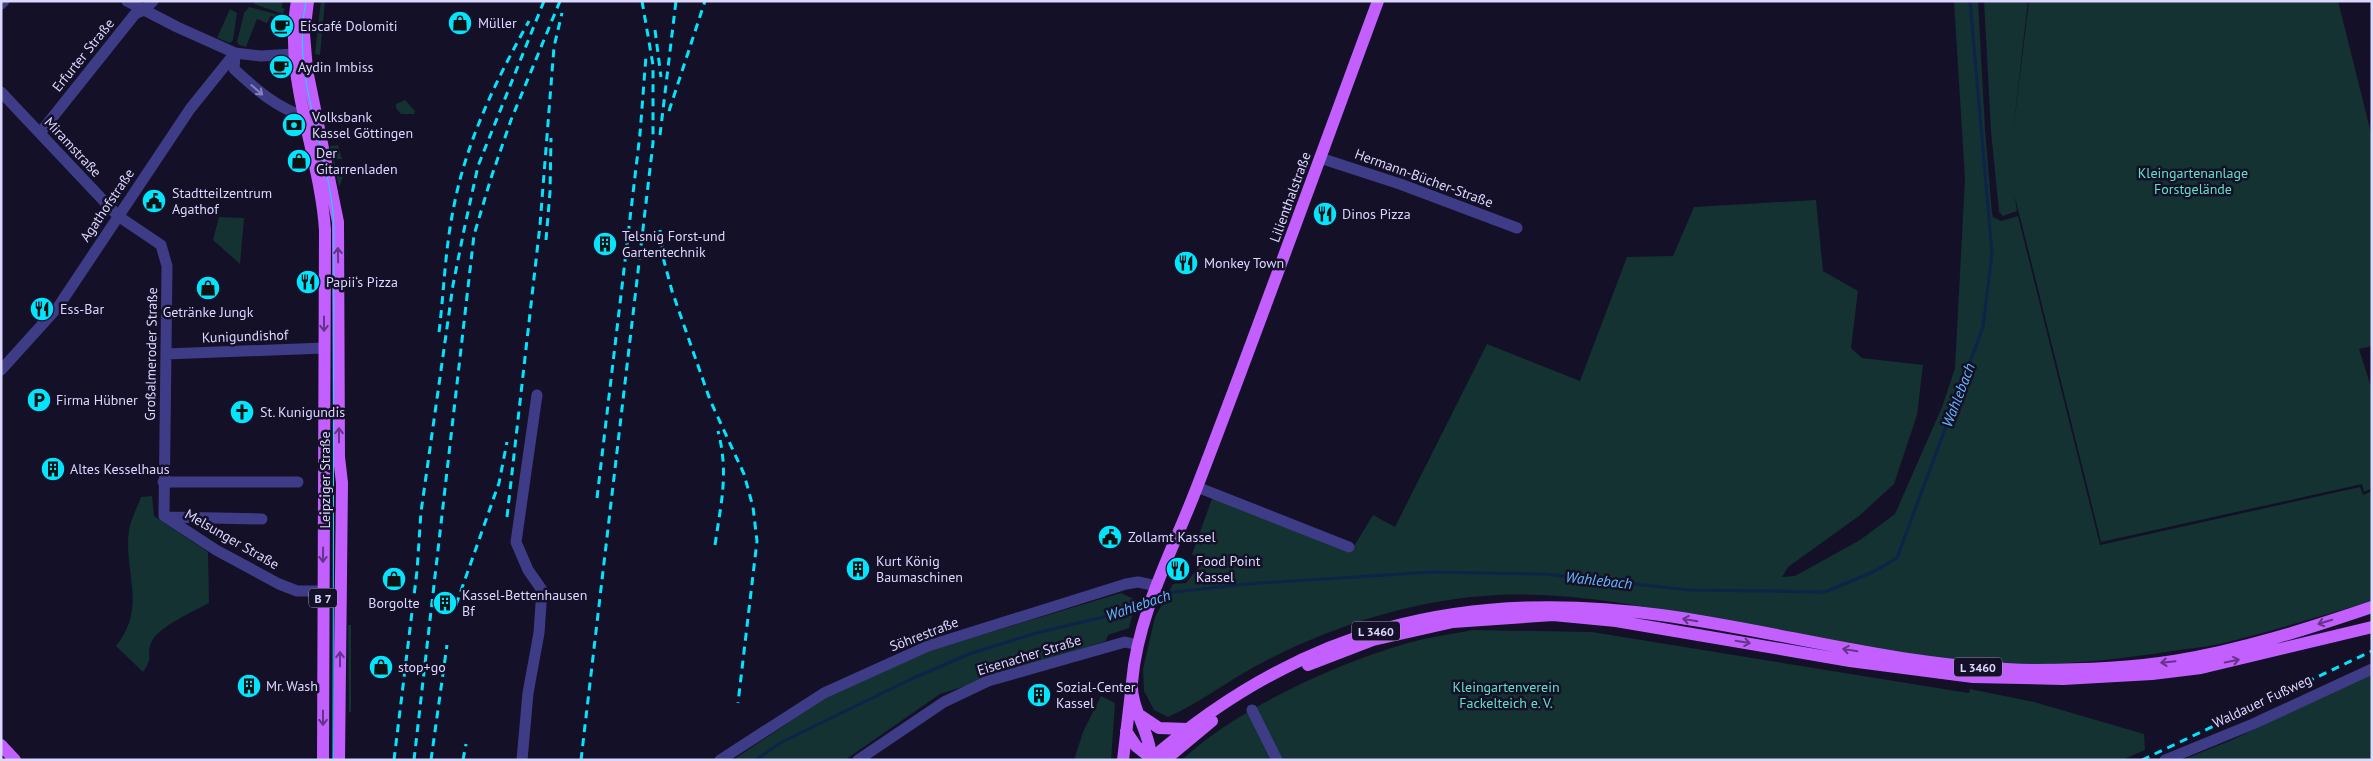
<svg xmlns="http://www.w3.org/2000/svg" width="2373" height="761" font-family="'PT Sans',sans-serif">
  <rect width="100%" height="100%" fill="#141028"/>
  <!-- green -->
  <path fill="#133231" d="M 254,1 L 283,1 L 282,8 L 285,9 L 283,14 L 254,4 Z
    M 321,1 L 325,1 L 320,55 L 315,54 Z
    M 1954,1 L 1978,1 L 1985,129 L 1992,213 L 1993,217 L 2001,221 L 2018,216 L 2100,545 L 2360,487 L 2363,495 L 2372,491 L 2372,601 C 2324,615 2276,630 2228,642 C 2210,647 2191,648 2172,651 C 2103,662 2031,669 1961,661 C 1874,652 1788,633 1702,617 C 1635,605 1567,592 1498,595 C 1413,599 1328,627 1254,667 C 1225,683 1199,703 1168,717 L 1154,710 L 1144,691 L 1143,669 L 1155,617 L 1173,584 L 1186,583 L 1202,563 L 1192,554 L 1213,496 L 1353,548 L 1373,515 L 1395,527 L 1487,344 L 1580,381 L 1627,257 L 1673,256 L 1694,207 L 1816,200 L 1823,271 L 1858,291 L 1851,348 L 1862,358 L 1923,365 L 1917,415 L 1894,484 L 1859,516 L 1788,567 L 1782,577 L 1795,576 L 1860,540 L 1895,514 L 1942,407 L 1955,368 L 1965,179 Z
    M 1984,1 L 2028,1 L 2012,141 L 2029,1 L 2338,1 L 2372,137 L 2372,346 L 2359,349 L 2372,390 L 2372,488 L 2364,492 L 2362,484 L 2101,542 L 2015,197 L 2017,211 L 2003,216 L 1999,212 L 1991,131 Z
    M 249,7 L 283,16 L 282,20 L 271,16 L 267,23 L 257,19 L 246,47 L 239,45 L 237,42 L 244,13 Z
    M 230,9 L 237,13 L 233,40 L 230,43 L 217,38 Z
    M 405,100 L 415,111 L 414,114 L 401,114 L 396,108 L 396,104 Z
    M 338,145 L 342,159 L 334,159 L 337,175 L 343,177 L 339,187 L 330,146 Z
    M 219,217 L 244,218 L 240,264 L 213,240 Z
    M 152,496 L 154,516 L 208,552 L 209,603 C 194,611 156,628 151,643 C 146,656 154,657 143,672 L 116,646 C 148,606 123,572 129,530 C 131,519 137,508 141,497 Z
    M 1121,593 L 1136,600 L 1129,628 L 1108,635 L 1106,641 L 940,694 L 845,760 L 733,760 L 825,698 L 928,651 Z
    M 348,625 L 351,625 L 351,712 L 349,712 Z
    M 1472,630 L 1592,632 L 1956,691 L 1969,693 L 1970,689 L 2034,702 L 2144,734 L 2145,750 L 2122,760 L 1182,760 C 1235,709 1345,659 1416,641 C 1434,636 1453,634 1472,630 Z
    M 2372,673 L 2372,760 L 2182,760 L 2232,740 Z
    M 1101,696 L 1115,703 L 1111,760 L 1074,760 L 1083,732 Z"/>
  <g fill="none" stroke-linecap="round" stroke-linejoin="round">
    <!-- stream -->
    <path stroke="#0d234a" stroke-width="3" d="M 1157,597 L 1165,593 L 1247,584 L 1431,572 L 1545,574 L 1689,590 L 1825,592 L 1875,571 L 1897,558 L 1983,327 L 1992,253 L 1970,1
      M 756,760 L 780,743 L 909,680 L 969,654 L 1036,633 L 1129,611 L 1147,602"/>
    <!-- minor -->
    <path stroke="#3f3c87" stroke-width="11" d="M 127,1 L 177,27 L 235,53 L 261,56 L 294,54
      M 1,4 L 4,1
      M 235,53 L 234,69 C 258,91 274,106 305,117
      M 1,92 L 118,216 L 161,245 L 167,266 L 164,516
      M 40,133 L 135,14 L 144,10 L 153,1
      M 1320,158 L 1400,184 L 1517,228
      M 166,354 L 324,348
      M 1,370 L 58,307 L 190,109 L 235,53
      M 163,482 L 298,482
      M 1197,487 L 1349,547
      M 164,516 L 216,550 L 279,584 L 297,591 L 323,591
      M 166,517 L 262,519
      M 1252,710 L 1277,760
      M 522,760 L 528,693 L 539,633 L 542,590 L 528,570 L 516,542 L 537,395
      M 720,760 L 824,693 L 928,646 L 1126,584 L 1138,582 L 1157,586
      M 858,760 L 944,702 L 988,681 L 1125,642 L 1138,645
      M 2165,760 L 2253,724 L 2372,669"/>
    <!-- major -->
    <path stroke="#c35ffe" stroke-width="12" d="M 297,1 C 283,78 320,154 325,230 L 323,760
      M 308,1 L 304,34 L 307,70 L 338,222 L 339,457 L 342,483 L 339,760
      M 1308,665 L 1373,640 L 1453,622 L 1553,615 L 1616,621 L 1850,661 L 1973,677 L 2063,679 L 2152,674 L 2201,668 L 2372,627
      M 1141,716 L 1159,728 L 1187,729
      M 1126,731 L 1136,746 L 1151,758
      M 1,745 L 15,760
      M 1123,760 L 1131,692
      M 1150,760 C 1301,628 1463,588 1661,615 C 1786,632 1907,669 2034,670 C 2080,670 2129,668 2174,661 C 2242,650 2307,629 2372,607
      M 1151,760 C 1151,733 1130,708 1132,682 C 1138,613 1173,550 1197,487 C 1259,326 1318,163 1378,1
      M 1165,760 L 1212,721"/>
    <!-- tram -->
    <path stroke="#05e4fd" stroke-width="1" d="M 306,1 C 290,77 330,150 334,225 L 333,760"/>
    <!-- rail -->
    <path stroke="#05e4fd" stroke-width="3" stroke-dasharray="8 6" stroke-linecap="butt" d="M 655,30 L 661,77
      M 669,111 L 705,1
      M 660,135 L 676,1
      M 660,230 L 664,261 L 672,291 L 710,400 L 744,474 L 753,507 L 757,541 L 738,703
      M 546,240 L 550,192 L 551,138
      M 439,332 C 444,292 445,250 453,211 C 465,144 496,80 529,21
      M 597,498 L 640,134 L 646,56
      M 507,517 L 540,225 L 554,47 L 562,13
      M 715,545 C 721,503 729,473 718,431
      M 456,605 L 499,483 L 507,442
      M 394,760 L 417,571 L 421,512 L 453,285 L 464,230 L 478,166 L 544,1
      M 414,760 L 474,235 L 491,178 L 511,120 L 560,1
      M 431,760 L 447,645
      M 463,760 L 466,744
      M 581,760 L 653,143 L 653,65 L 642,1
      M 2142,760 L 2372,651"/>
  </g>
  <!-- one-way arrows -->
  <defs><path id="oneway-shaft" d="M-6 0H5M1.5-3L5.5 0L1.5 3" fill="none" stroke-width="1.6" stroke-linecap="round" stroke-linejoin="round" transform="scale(1.25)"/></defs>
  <use stroke="#8682bd" href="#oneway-shaft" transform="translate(257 90) rotate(41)"/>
  <g stroke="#633488">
    <use href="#oneway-shaft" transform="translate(338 255) rotate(-91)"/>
    <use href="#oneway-shaft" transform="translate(324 324) rotate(90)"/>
    <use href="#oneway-shaft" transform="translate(339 435) rotate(-90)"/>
    <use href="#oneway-shaft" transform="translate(323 555) rotate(91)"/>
    <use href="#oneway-shaft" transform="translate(1690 620) rotate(-170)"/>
    <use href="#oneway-shaft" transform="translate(2325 622) rotate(163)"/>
    <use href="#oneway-shaft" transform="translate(1743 642) rotate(10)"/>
    <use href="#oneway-shaft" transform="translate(1850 650) rotate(-170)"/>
    <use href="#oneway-shaft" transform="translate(340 659) rotate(-90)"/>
    <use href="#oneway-shaft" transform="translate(2232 661) rotate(-12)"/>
    <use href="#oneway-shaft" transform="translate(2168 662) rotate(174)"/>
    <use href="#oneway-shaft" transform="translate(323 718) rotate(90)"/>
  </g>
  <!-- icons -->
  <defs>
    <g id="shop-disc" transform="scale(1.25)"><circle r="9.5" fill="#05e4fd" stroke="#141028"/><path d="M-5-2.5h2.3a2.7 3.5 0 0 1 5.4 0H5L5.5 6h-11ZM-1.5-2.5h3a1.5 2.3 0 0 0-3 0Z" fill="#111"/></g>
    <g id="cafe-disc" transform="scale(1.25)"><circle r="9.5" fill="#05e4fd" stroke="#141028"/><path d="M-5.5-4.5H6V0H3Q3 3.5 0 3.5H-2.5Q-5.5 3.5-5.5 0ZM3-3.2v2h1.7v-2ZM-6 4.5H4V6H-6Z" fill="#111"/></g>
    <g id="bank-disc" transform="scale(1.25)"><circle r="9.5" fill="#05e4fd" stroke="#141028"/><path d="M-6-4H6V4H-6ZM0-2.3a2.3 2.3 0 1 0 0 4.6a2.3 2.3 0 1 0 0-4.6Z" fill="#111"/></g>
    <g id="civic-disc" transform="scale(1.25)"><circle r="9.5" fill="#05e4fd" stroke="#141028"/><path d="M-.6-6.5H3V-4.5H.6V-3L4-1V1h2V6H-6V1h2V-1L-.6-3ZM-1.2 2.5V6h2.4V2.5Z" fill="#111"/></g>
    <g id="restaurant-disc" transform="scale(1.25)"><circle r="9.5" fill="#05e4fd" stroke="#141028"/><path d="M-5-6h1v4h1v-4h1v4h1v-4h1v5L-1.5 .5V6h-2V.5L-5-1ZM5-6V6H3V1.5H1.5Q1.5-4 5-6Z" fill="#111"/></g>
    <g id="building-disc" transform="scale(1.25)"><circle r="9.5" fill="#05e4fd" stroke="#141028"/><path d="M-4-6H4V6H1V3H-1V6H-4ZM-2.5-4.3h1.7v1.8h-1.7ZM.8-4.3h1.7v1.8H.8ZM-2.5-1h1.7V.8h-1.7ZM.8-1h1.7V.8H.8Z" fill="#111"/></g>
    <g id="parking-disc" transform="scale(1.25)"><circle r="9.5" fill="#05e4fd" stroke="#141028"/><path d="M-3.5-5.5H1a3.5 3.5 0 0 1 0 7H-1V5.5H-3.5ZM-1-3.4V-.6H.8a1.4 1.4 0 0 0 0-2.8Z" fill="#111"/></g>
    <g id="church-disc" transform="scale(1.25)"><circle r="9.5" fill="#05e4fd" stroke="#141028"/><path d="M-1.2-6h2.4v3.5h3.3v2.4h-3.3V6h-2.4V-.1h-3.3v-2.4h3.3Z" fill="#111"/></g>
  </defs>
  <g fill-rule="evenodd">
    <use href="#shop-disc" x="460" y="23"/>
    <use href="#cafe-disc" x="282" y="26"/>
    <use href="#cafe-disc" x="281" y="67"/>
    <use href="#bank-disc" x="294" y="125"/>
    <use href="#shop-disc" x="299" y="161"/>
    <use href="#civic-disc" x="154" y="201"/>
    <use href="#restaurant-disc" x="1325" y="214"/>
    <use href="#building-disc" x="605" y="244"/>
    <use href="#restaurant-disc" x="1186" y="263"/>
    <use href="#restaurant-disc" x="308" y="282"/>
    <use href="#shop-disc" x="208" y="288"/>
    <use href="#restaurant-disc" x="42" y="309"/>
    <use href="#parking-disc" x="39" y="400"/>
    <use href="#church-disc" x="242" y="412"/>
    <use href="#building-disc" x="53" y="469"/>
    <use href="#civic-disc" x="1110" y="537"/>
    <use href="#building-disc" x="858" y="569"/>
    <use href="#restaurant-disc" x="1178" y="569"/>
    <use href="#shop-disc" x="394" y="579"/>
    <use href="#building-disc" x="445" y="603"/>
    <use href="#shop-disc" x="381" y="667"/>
    <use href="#building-disc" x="249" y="686"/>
    <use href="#building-disc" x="1039" y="695"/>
  </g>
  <g text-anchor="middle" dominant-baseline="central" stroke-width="5" stroke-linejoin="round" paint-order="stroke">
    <!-- shield labels -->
    <g fill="#141028" stroke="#a09bbe" stroke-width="1">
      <rect x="309" y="588.5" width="28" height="19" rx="4"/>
      <rect x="1352" y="621.5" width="48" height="19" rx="4"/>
      <rect x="1954" y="657.5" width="48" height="19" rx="4"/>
    </g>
    <g font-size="12" font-weight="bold" fill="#dcd7ff">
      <text x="323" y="598">B 7</text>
      <text x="1376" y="631">L 3460</text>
      <text x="1978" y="667">L 3460</text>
    </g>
    <!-- poi labels -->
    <g font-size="14" fill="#dcd7ff" stroke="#141028" text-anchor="start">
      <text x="478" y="23">Müller</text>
      <text x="300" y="26">Eiscafé Dolomiti</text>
      <text x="298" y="67">Aydin Imbiss</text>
      <text x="312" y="117">Volksbank<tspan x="312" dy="16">Kassel Göttingen</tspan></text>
      <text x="316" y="153">Der<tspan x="316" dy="16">Gitarrenladen</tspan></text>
      <text x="172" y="193">Stadtteilzentrum<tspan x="172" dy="16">Agathof</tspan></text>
      <text x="1342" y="214">Dinos Pizza</text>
      <text x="622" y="236">Telsnig Forst-und<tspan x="622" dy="16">Gartentechnik</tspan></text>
      <text x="1204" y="263">Monkey Town</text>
      <text x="326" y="282">Papii‘s Pizza</text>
      <text x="60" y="309">Ess-Bar</text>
      <text x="208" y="312" text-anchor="middle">Getränke Jungk</text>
      <text x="56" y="400">Firma Hübner</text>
      <text x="260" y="412">St. Kunigundis</text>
      <text x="70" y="469">Altes Kesselhaus</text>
      <text x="1128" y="537">Zollamt Kassel</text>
      <text x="876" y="561">Kurt König<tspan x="876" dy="16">Baumaschinen</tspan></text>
      <text x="1196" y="561">Food Point<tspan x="1196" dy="16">Kassel</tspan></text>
      <text x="462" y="595">Kassel-Bettenhausen<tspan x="462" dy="16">Bf</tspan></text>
      <text x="394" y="603" text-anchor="middle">Borgolte</text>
      <text x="398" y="667">stop+go</text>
      <text x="266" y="686">Mr. Wash</text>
      <text x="1056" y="687">Sozial-Center<tspan x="1056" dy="16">Kassel</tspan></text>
    </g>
    <!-- street labels -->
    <g font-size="14" fill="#dcd7ff" stroke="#141028">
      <text transform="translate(83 55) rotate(-51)">Erfurter Straße</text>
      <text transform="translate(73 147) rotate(47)">Miramstraße</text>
      <text transform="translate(1424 178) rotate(20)">Hermann-Bücher-Straße</text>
      <text transform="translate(1290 197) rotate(-70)">Lilienthalstraße</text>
      <text transform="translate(107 205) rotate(-56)">Agathofstraße</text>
      <text transform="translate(245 336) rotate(-2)">Kunigundishof</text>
      <text transform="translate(151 354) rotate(-89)">Großalmeroder Straße</text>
      <text transform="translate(325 480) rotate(-90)">Leipziger Straße</text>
      <text transform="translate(232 539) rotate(30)">Melsunger Straße</text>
      <text transform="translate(924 634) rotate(-21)">Söhrestraße</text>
      <text transform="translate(1029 655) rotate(-17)">Eisenacher Straße</text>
      <text transform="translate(2262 701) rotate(-25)">Waldauer Fußweg</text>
    </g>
    <!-- park labels -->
    <g font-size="14" fill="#63e0c1" stroke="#141028">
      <text x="2193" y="173">Kleingartenanlage<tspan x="2193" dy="16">Forstgelände</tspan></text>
      <text x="1506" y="687">Kleingartenverein<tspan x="1506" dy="16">Fackelteich e. V.</tspan></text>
    </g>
    <!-- water labels -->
    <g font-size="15" font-style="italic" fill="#66b7fe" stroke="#141028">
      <text transform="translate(1958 395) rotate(-69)">Wahlebach</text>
      <text transform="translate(1599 580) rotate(6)">Wahlebach</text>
      <text transform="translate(1138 605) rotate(-19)">Wahlebach</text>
    </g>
  </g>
  <!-- border -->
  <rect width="2373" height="761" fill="none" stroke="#dcd7ff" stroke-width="5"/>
</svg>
